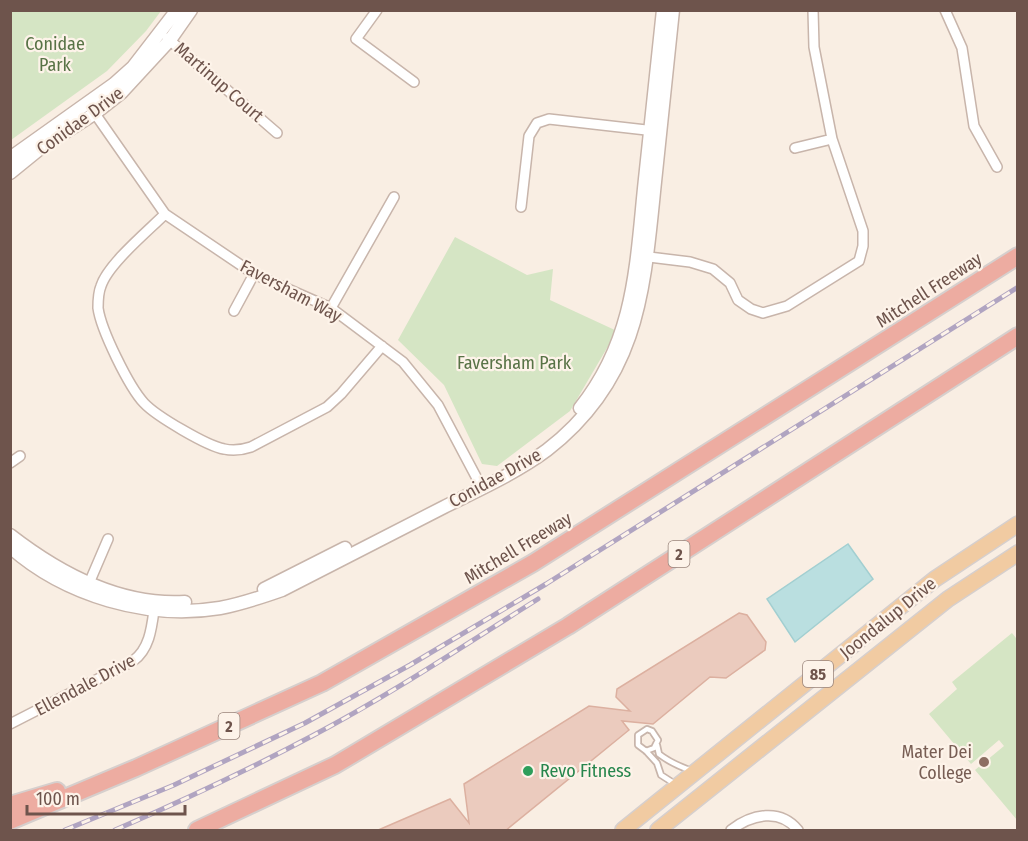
<svg xmlns="http://www.w3.org/2000/svg" width="1028" height="841" font-family="'Fira Sans Condensed',sans-serif">
  <rect width="100%" height="100%" fill="#f9eee3"/>
  <!-- green -->
  <path fill="#d5e5c4" d="M 11,10 L 161,10 L 161,11 L 146,31 L 107,71 L 11,140 Z
    M 455,237 L 527,275 L 553,269 L 550,300 L 617,331 L 570,411 L 497,466 L 482,464 L 444,385 L 398,340 Z
    M 1012,633 L 1016,638 L 1018,637 L 1017,820 L 975,770 L 1004,746 L 999,740 L 971,764 L 929,714 L 957,689 L 952,682 Z"/>
  <!-- water -->
  <path fill="#badfe0" stroke="#a2cfd1" stroke-width="1.5" d="M 848,544 L 873,579 L 795,642 L 767,599 Z"/>
  <!-- building -->
  <path fill="#ebcbbe" stroke="#dcb0a0" stroke-width="1.5" d="M 739,613 L 747,615 L 766,642 L 765,650 L 726,678 L 710,677 L 653,724 L 622,721 L 629,730 L 505,831 L 376,831 L 450,799 L 469,823 L 464,784 L 589,706 L 630,711 L 616,697 L 617,689 Z"/>
  <g fill="none" stroke-linecap="round" stroke-linejoin="round">
    <!-- service casing -->
    <g stroke="#c8b5ab" stroke-width="8">
      <path id="service" d="M 657,745 L 659,754 C 669,762 681,767 692,771
        M 646,751 L 654,748 L 658,740 L 652,731 L 647,729 L 638,735 L 638,745 L 646,751 L 657,763 L 661,775 L 675,784"/>
    </g>
    <!-- minor casing -->
    <g stroke="#c8b5ab" stroke-width="12">
      <path id="minor" d="M 377,10 L 356,39 L 414,82
        M 945,10 L 962,48 L 974,126 L 997,167
        M 167,38 L 277,133
        M 91,108 L 165,214 L 254,274 L 331,308 L 403,362 L 438,405 L 482,488
        M 795,148 L 832,139
        M 521,207 L 529,136 L 537,123 L 549,119 L 655,131
        M 165,214 C 148,231 108,264 101,286 C 98,293 98,301 98,308 C 101,330 129,387 144,403 C 156,416 207,446 224,449 C 233,451 242,450 251,447 L 327,407 L 341,394 L 382,346
        M 641,256 L 690,262 L 713,269 L 730,283 L 738,300 L 751,309 L 763,313 L 787,306 L 859,261 L 863,246 L 863,231 L 832,139 L 814,47 L 813,10
        M 331,308 L 394,197
        M 234,311 L 254,274
        M 10,463 L 20,456
        M 87,588 L 108,539
        M 10,724 L 133,661 C 151,648 152,624 155,603
        M 731,830 C 752,814 780,808 798,830"/>
    </g>
    <!-- tertiary casing -->
    <g stroke="#c8b5ab" stroke-width="15">
      <path id="tertiary" d="M 10,158 L 114,84 L 133,67 L 177,10
        M 10,173 L 42,147 L 94,114 L 122,92 L 170,40 L 191,10
        M 580,408 C 636,338 636,263 645,179 C 651,123 657,67 663,10
        M 10,535 C 59,573 121,606 185,602
        M 10,547 C 65,596 148,620 220,608 C 242,604 262,597 282,590 C 336,562 390,535 444,507 C 478,490 516,473 547,450 C 640,378 644,289 655,182 C 661,125 667,68 673,10
        M 264,589 L 345,548"/>
    </g>
    <!-- primary casing -->
    <g stroke="#d6cfcd" stroke-width="18">
      <path id="primary" d="M 623,830 L 935,579 L 1018,524
        M 658,830 L 948,599 L 1018,553"/>
    </g>
    <!-- motorway casing -->
    <g stroke="#d6cfcd" stroke-width="20">
      <path id="motorway" d="M 10,805 L 57,791
        M 10,821 L 136,768 L 322,683 L 533,563 L 1018,256
        M 197,830 L 335,765 L 568,626 L 1018,336"/>
    </g>
    <!-- service -->
    <use href="#service" stroke="#fff" stroke-width="4.5"/>
    <!-- minor -->
    <use href="#minor" stroke="#fff" stroke-width="9"/>
    <!-- tertiary -->
    <use href="#tertiary" stroke="#fff" stroke-width="12"/>
    <!-- primary -->
    <use href="#primary" stroke="#f1cba2" stroke-width="15"/>
    <!-- motorway -->
    <use href="#motorway" stroke="#edaca1" stroke-width="16"/>
    <!-- rail casing -->
    <g stroke="#b0a4c1" stroke-width="5">
      <path id="rail" d="M 65,830 L 174,785 L 305,723 L 410,665 L 546,584 L 1018,287
        M 115,830 C 182,801 248,770 312,736 C 390,695 463,646 538,599"/>
    </g>
    <!-- rail -->
    <use href="#rail" stroke="#fdf3e9" stroke-width="3" stroke-dasharray="9" stroke-linecap="butt"/>
  </g>
  <!-- markers -->
  <circle fill="#8d6e63" stroke="#fdf3e9" stroke-width="2" cx="984" cy="762" r="6"/>
  <circle fill="#2e9e5b" stroke="#fdf3e9" stroke-width="2" cx="528" cy="771" r="6"/>
  <g text-anchor="middle" dominant-baseline="central" stroke-width="4.5" stroke-linejoin="round" paint-order="stroke">
    <!-- shield labels -->
    <g fill="#fdf3e9" stroke="#99847b" stroke-width="1.5">
      <rect x="668.5" y="541" width="21" height="26" rx="4.5"/>
      <rect x="803" y="661" width="30" height="26" rx="4.5"/>
      <rect x="218.5" y="713" width="21" height="26" rx="4.5"/>
    </g>
    <g font-size="16" font-weight="bold" fill="#6e544c">
      <text x="679" y="554">2</text>
      <text x="818" y="674">85</text>
      <text x="229" y="726">2</text>
    </g>
    <!-- park labels -->
    <g font-size="18" fill="#587346" stroke="#fdf3e9">
      <text x="55" y="44">Conidae<tspan x="55" dy="21">Park</tspan></text>
      <text x="514" y="363">Faversham Park</text>
    </g>
    <!-- street labels -->
    <g font-size="18" fill="#6e544c" stroke="#fdf3e9">
      <text transform="translate(219 82) rotate(41)">Martinup Court</text>
      <text transform="translate(80 121) rotate(-36)">Conidae Drive</text>
      <text transform="translate(929 290) rotate(-33)">Mitchell Freeway</text>
      <text transform="translate(291 291) rotate(28)">Faversham Way</text>
      <text transform="translate(495 478) rotate(-29)">Conidae Drive</text>
      <text transform="translate(518 548) rotate(-31)">Mitchell Freeway</text>
      <text transform="translate(888 618) rotate(-39)">Joondalup Drive</text>
      <text transform="translate(85 685) rotate(-28)">Ellendale Drive</text>
    </g>
    <!-- education labels -->
    <g font-size="18" fill="#785e54" stroke="#fdf3e9" text-anchor="end">
      <text x="972" y="752">Mater Dei<tspan x="972" dy="21">College</tspan></text>
    </g>
    <!-- leisure labels -->
    <g font-size="18" fill="#27864d" stroke="#fdf3e9" text-anchor="start">
      <text x="540" y="771">Revo Fitness</text>
    </g>
  </g>
  <!-- border -->
  <rect width="1028" height="841" fill="none" stroke="#6e544c" stroke-width="24"/>
  <!-- scale -->
  <path d="M27 805v9h158v-9" fill="none" stroke="#6e544c" stroke-width="3"/>
  <text x="36" y="805" font-size="18" fill="#6e544c" stroke="#fdf3e9" stroke-width="4.5" paint-order="stroke">100 m</text>
</svg>
